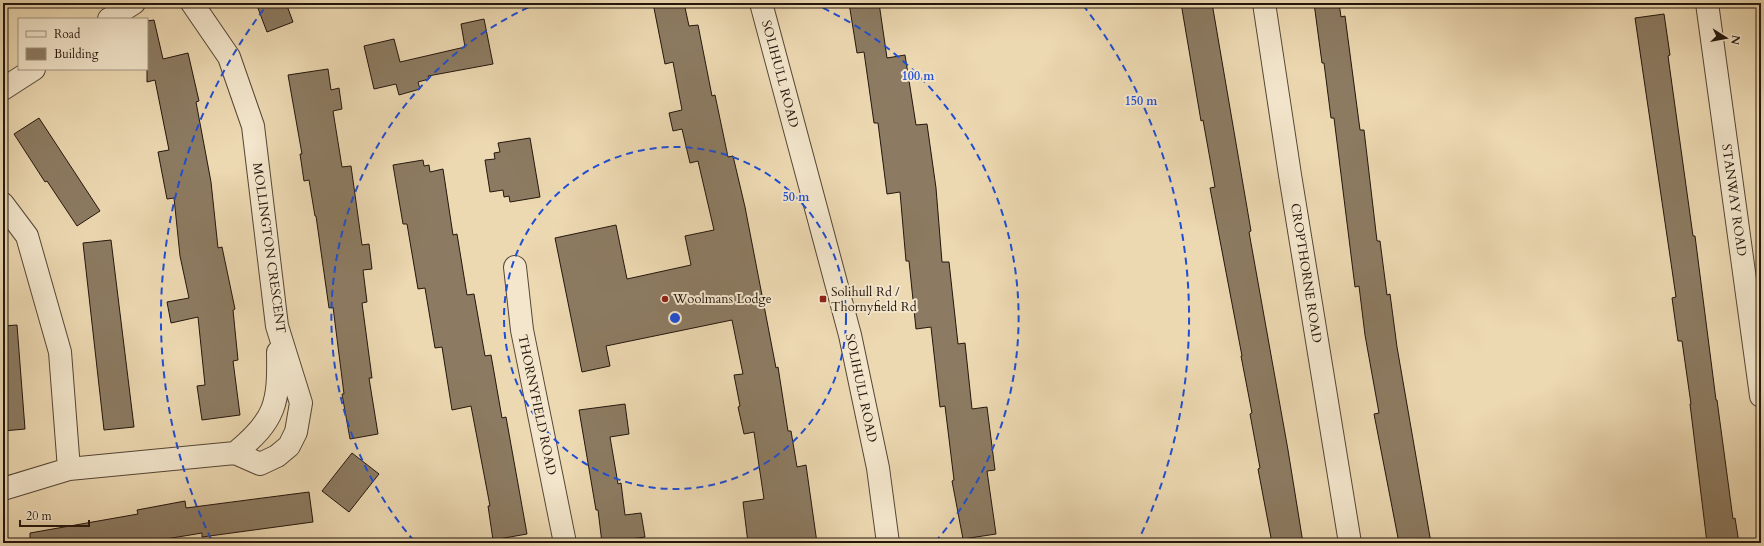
<svg xmlns="http://www.w3.org/2000/svg" width="1764" height="546" font-family="Cardo,serif">
  <rect width="100%" height="100%" fill="#ecd8b1"/>
  <filter id="stains"><feTurbulence type="fractalNoise" baseFrequency=".005" numOctaves="4"/><feColorMatrix values="0 0 0 0 .2 0 0 0 0 .09 0 0 0 0 .02 0 0 0 .5 -.17"/></filter>
  <radialGradient id="worn" r=".72"><stop offset=".6" stop-color="#630" stop-opacity="0"/><stop offset="1" stop-color="#630" stop-opacity=".3"/></radialGradient>
  <!-- building -->
  <path fill="#8c7b62" stroke="#23160d" d="M 256,3 L 286,3 L 293,22 L 267,32 Z
    M 653,3 L 684,3 L 689,26 L 698,25 L 712,96 L 715,95 L 728,157 L 733,156 L 745,207 L 776,368 L 778,367 L 788,431 L 791,431 L 797,467 L 806,465 L 817,543 L 748,543 L 743,502 L 764,499 L 754,432 L 744,434 L 738,407 L 740,406 L 734,375 L 743,374 L 732,320 L 606,346 L 610,366 L 582,372 L 555,238 L 616,225 L 627,279 L 691,265 L 685,236 L 714,230 L 698,161 L 690,163 L 682,129 L 673,131 L 669,113 L 682,110 L 673,62 L 665,64 Z
    M 849,3 L 879,3 L 887,58 L 905,55 L 916,125 L 927,124 L 936,188 L 942,262 L 949,262 L 958,344 L 965,343 L 972,409 L 987,407 L 995,470 L 987,471 L 996,534 L 963,539 L 952,481 L 954,480 L 945,406 L 940,407 L 931,327 L 916,329 L 909,261 L 906,261 L 900,192 L 887,194 L 878,123 L 874,123 L 864,52 L 857,53 Z
    M 1181,3 L 1212,3 L 1251,231 L 1249,232 L 1288,450 L 1303,543 L 1272,543 L 1258,469 L 1260,468 L 1250,414 L 1252,413 L 1241,356 L 1242,356 L 1210,188 L 1215,187 L 1203,120 L 1201,121 Z
    M 1314,3 L 1339,3 L 1341,17 L 1345,16 L 1360,130 L 1364,130 L 1377,241 L 1380,241 L 1387,295 L 1390,294 L 1397,347 L 1431,543 L 1399,543 L 1374,414 L 1379,413 L 1365,335 L 1359,286 L 1355,287 L 1334,118 L 1331,118 L 1324,63 L 1322,63 Z
    M 1664,14 L 1670,55 L 1668,56 L 1693,236 L 1695,236 L 1716,400 L 1717,400 L 1733,519 L 1735,518 L 1739,543 L 1707,543 L 1690,404 L 1691,404 L 1682,341 L 1678,341 L 1672,298 L 1676,297 L 1635,18 Z
    M 484,19 L 493,64 L 428,76 L 429,79 L 418,82 L 420,89 L 399,95 L 396,84 L 374,89 L 364,46 L 394,39 L 400,62 L 465,47 L 461,24 Z
    M 154,20 L 163,59 L 188,53 L 199,101 L 196,102 L 211,182 L 218,248 L 222,247 L 235,309 L 233,310 L 238,360 L 233,361 L 240,415 L 202,420 L 197,386 L 205,385 L 198,317 L 171,323 L 167,302 L 189,298 L 180,256 L 174,198 L 167,199 L 158,152 L 169,150 L 155,80 L 147,82 L 147,21 Z
    M 328,69 L 331,90 L 339,88 L 342,109 L 333,111 L 342,167 L 351,166 L 362,245 L 369,244 L 372,269 L 363,270 L 367,302 L 362,303 L 372,378 L 369,378 L 378,434 L 350,439 L 342,394 L 344,394 L 333,307 L 329,308 L 316,216 L 315,216 L 309,180 L 304,181 L 300,154 L 302,154 L 288,75 Z
    M 39,118 L 100,211 L 77,226 L 47,181 L 45,182 L 14,134 Z
    M 530,138 L 540,197 L 510,202 L 509,196 L 504,197 L 503,190 L 490,192 L 485,160 L 495,159 L 494,153 L 500,152 L 498,143 Z
    M 423,160 L 424,166 L 429,165 L 430,172 L 443,169 L 453,235 L 457,234 L 467,295 L 474,294 L 485,356 L 491,355 L 502,418 L 506,417 L 527,534 L 493,540 L 488,506 L 490,506 L 471,406 L 452,410 L 442,347 L 435,348 L 425,288 L 418,289 L 407,224 L 403,224 L 393,165 Z
    M 111,240 L 134,427 L 104,430 L 83,243 Z
    M 17,325 L 25,429 L 3,431 L 3,326 Z
    M 625,404 L 629,434 L 610,437 L 618,484 L 621,483 L 625,515 L 641,513 L 645,537 L 602,543 L 598,510 L 596,510 L 579,410 Z
    M 352,453 L 379,474 L 349,512 L 322,491 Z
    M 309,492 L 313,522 L 202,537 L 202,533 L 142,543 L 30,543 L 30,533 L 138,514 L 137,510 L 185,501 L 186,508 Z"/>
  <g fill="none" stroke-linecap="round" stroke-linejoin="round">
    <!-- minor casing -->
    <g stroke="#554636" stroke-width="24">
      <path id="minor" d="M 761,3 L 850,335 L 878,468 L 888,543
        M 1264,3 L 1290,175 L 1350,543
        M 1707,3 L 1761,396
        M 109,19 L 134,3
        M 3,89 L 34,69
        M 3,204 L 27,236 L 60,352 L 69,469
        M 515,267 L 522,330 L 565,543
        M 235,453 C 276,420 279,403 278,352
        M 3,489 L 69,469 L 235,453 L 260,464 L 277,456 L 289,446 L 296,432 L 301,403 L 277,326 L 253,126 L 229,57 L 192,3"/>
    </g>
    <!-- minor -->
    <use href="#minor" stroke="#f3e6cc" stroke-width="22"/>
  </g>
  <!-- distance rings -->
  <g fill="none" stroke="#1d4ed8" stroke-width="2" stroke-dasharray="7 5">
    <circle cx="675" cy="318" r="171"/>
    <path d="M414 541A343 343 0 0 1 538 3M812 3A343 343 0 0 1 936 541"/>
    <path d="M211 539A514 514 0 0 1 267 5M1083 5A514 514 0 0 1 1139 539"/>
  </g>
  <!-- markers -->
  <g fill="#8f2418" stroke="#f3e6cc" stroke-width="1.5">
    <circle cx="665" cy="299" r="4"/>
    <rect x="819" y="295" width="8" height="8" rx="2"/>
  </g>
  <g text-anchor="middle" dominant-baseline="central" stroke-width="4" stroke-linejoin="round" paint-order="stroke">
    <!-- street labels -->
    <g font-size="13" fill="#23160d" stroke="#f3e6cc">
      <text transform="translate(780 74) rotate(75)">SOLIHULL ROAD</text>
      <text transform="translate(1734 200) rotate(82)">STANWAY ROAD</text>
      <text transform="translate(269 248) rotate(82)">MOLLINGTON CRESCENT</text>
      <text transform="translate(1306 273) rotate(81)">CROPTHORNE ROAD</text>
      <text transform="translate(861 388) rotate(78)">SOLIHULL ROAD</text>
      <text transform="translate(537 405) rotate(78)">THORNYFIELD ROAD</text>
    </g>
    <!-- poi labels -->
    <g font-size="13" fill="#23160d" stroke="#f3e6cc" text-anchor="start">
      <text x="831" y="292">Solihull Rd /<tspan x="831" dy="15">Thornyfield Rd</tspan></text>
      <text x="673" y="299">Woolmans Lodge</text>
    </g>
  </g>
  <circle cx="675" cy="318" r="6" fill="#1d4ed8" stroke="#f3e6cc" stroke-width="2"/>
  <g font-size="12" text-anchor="middle" font-weight="bold" fill="#1d4ed8" stroke="#f3e6cc" stroke-width="4" stroke-linejoin="round" paint-order="stroke">
    <text x="918" y="80">100 m</text>
    <text x="1141" y="105">150 m</text>
    <text x="796" y="201">50 m</text>
  </g>
  <!-- margin -->
  <rect width="1764" height="546" fill="none" stroke="#ecd8b1" stroke-width="16"/>
  <rect x="4" y="4" width="1756" height="538" fill="none" stroke="#23160d" stroke-width="2"/>
  <rect x="8" y="8" width="1748" height="530" fill="none" stroke="#23160d"/>
  <!-- legend -->
  <rect x="18" y="18" width="130" height="52" fill="#f3e6cc" stroke="#a09380"/>
  <rect x="26" y="31" width="20" height="6" fill="#f3e6cc" stroke="#a09380"/>
  <text x="54" y="38" font-size="12" fill="#23160d">Road</text>
  <rect x="26" y="48" width="20" height="12" fill="#8c7b62" stroke="#a09380"/>
  <text x="54" y="58" font-size="12" fill="#23160d">Building</text>
  <!-- north arrow -->
  <g transform="translate(1726 38) rotate(101)" stroke="#f3e6cc" stroke-width="3" paint-order="stroke">
  <path d="M0-3L7 15L0 10L-7 15Z" fill="#23160d"/>
  <text y="-6" font-size="11" font-weight="bold" text-anchor="middle" fill="#23160d">N</text>
  </g>
  <!-- scale -->
  <path d="M20 520v6h69v-6" fill="none" stroke="#23160d" stroke-width="2"/>
  <text x="26" y="520" font-size="12" fill="#23160d" stroke="#f3e6cc" stroke-width="3" paint-order="stroke">20 m</text>
  <rect width="100%" height="100%" filter="url(#stains)"/>
  <rect width="100%" height="100%" fill="url(#worn)"/>
</svg>
